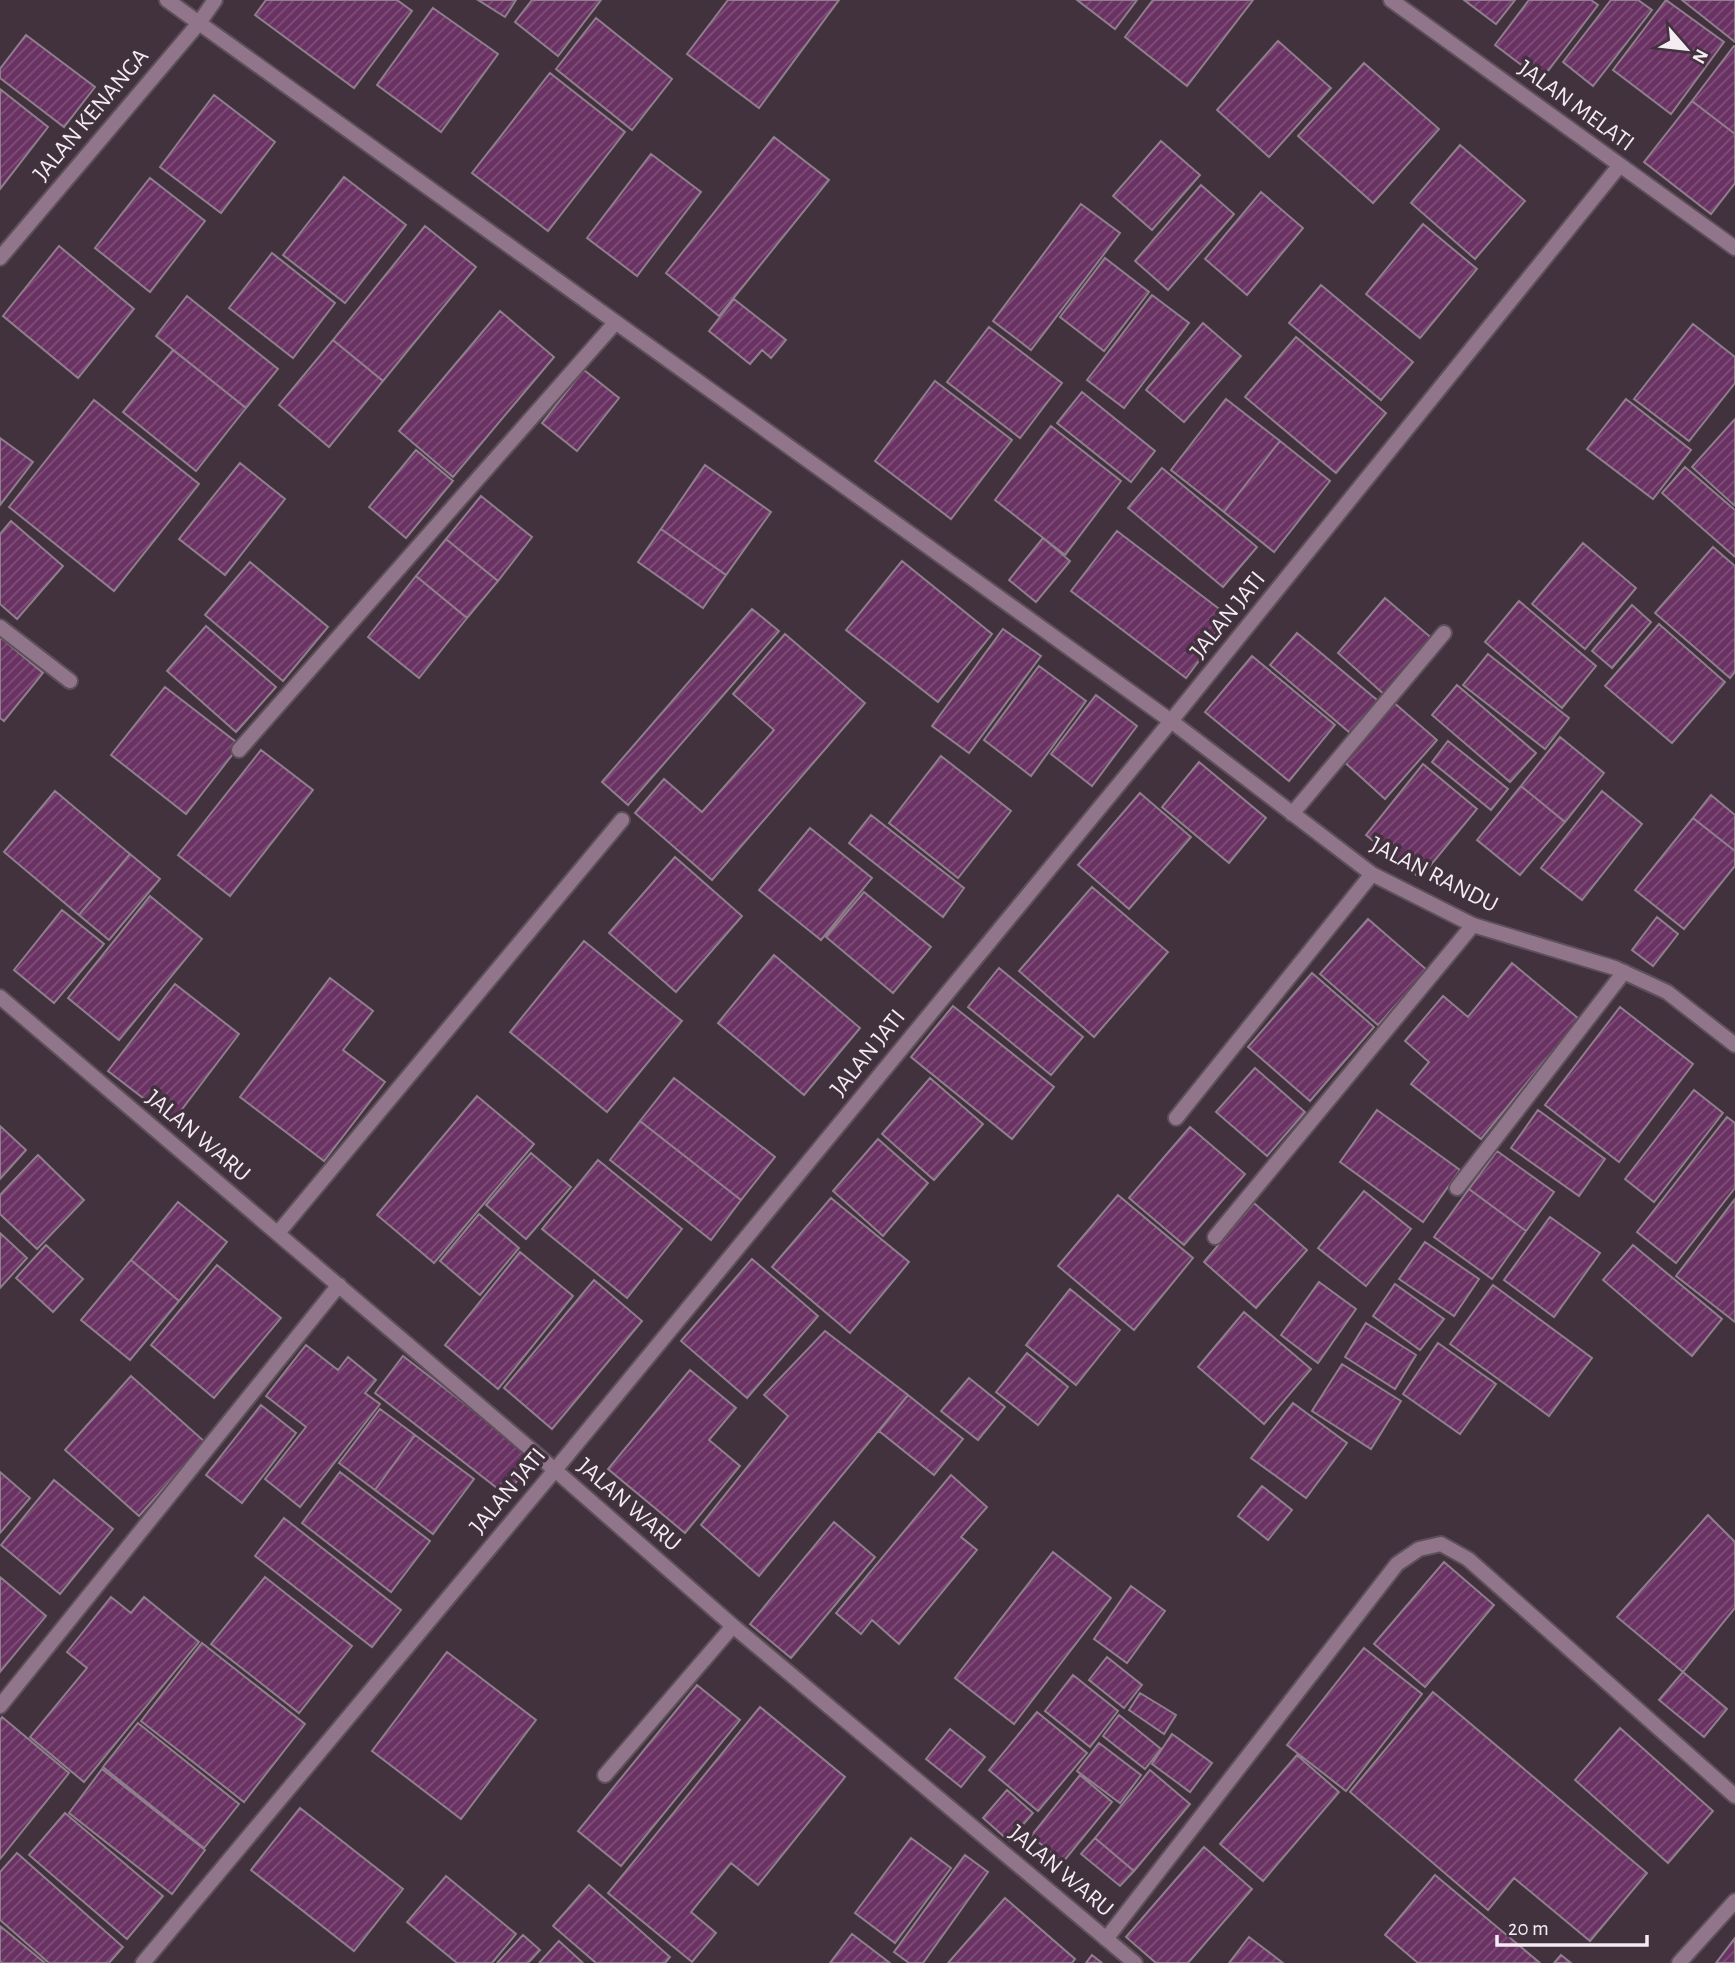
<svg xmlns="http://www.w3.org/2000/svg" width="1735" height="1963" font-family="'Alegreya Sans',sans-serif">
  <defs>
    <pattern id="building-hatch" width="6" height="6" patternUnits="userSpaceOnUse" patternTransform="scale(1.75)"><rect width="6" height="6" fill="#693262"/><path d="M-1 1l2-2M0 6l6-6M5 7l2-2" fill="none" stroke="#7f5079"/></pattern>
  </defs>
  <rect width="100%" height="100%" fill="#41323e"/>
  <!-- building -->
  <path fill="url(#building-hatch)" stroke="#8f7e8c" stroke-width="2" d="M 266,0 L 397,0 L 412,11 L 354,88 L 255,15 Z
    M 478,0 L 516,0 L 505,17 Z
    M 532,0 L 601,0 L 558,56 L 515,22 Z
    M 728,0 L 839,0 L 759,108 L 687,54 Z
    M 1077,0 L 1137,0 L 1115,29 Z
    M 1153,0 L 1253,0 L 1187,86 L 1125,37 Z
    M 1464,0 L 1515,0 L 1496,24 Z
    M 1529,0 L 1591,0 L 1598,5 L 1541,80 L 1495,45 Z
    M 1611,0 L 1638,0 L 1652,10 L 1593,86 L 1563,62 Z
    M 1666,0 L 1724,42 L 1671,114 L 1613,70 Z
    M 1682,0 L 1735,0 L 1735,42 Z
    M 433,8 L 498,54 L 441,132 L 377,85 Z
    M 596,18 L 672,79 L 632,130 L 556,69 Z
    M 26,35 L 95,87 L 64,127 L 0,78 L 0,69 Z
    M 1278,41 L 1331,88 L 1269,157 L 1217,110 Z
    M 1734,46 L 1735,46 L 1735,134 L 1692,101 Z
    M 1364,63 L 1439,129 L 1373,203 L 1298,136 Z
    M 550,73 L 625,132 L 548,231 L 472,173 Z
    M 0,89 L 48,127 L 0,189 Z
    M 214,95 L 275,142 L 221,213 L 160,167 Z
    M 1692,101 L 1735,134 L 1735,183 L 1711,214 L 1644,162 Z
    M 774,137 L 829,180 L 719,316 L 666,273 Z
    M 1161,141 L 1200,175 L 1152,230 L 1113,196 Z
    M 1460,145 L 1525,201 L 1475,259 L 1411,203 Z
    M 651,154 L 701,192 L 637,276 L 587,238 Z
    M 344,177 L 406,225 L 345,303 L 283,255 Z
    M 150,178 L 205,221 L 150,292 L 95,248 Z
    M 1201,185 L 1234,214 L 1168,290 L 1135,261 Z
    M 1261,192 L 1303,228 L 1247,295 L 1205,259 Z
    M 1081,204 L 1120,233 L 1031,350 L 993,321 Z
    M 1423,224 L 1477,269 L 1420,338 L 1366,294 Z
    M 425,226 L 476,267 L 383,381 L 333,340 Z
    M 59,246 L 134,309 L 78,378 L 3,316 Z
    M 272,253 L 335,303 L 293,358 L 229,308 Z
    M 1105,258 L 1149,292 L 1104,351 L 1060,317 Z
    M 1321,285 L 1413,362 L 1381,400 L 1289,323 Z
    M 1152,295 L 1189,323 L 1124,408 L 1087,380 Z
    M 187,296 L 278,369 L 246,408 L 156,336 Z
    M 734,299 L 786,340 L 771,358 L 762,350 L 750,364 L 709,331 Z
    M 500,311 L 554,357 L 453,477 L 399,431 Z
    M 1203,323 L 1241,356 L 1184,422 L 1146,390 Z
    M 1693,324 L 1735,357 L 1735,383 L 1689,441 L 1634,399 Z
    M 989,327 L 1062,383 L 1020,438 L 947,382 Z
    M 1296,337 L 1386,413 L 1336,473 L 1245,397 Z
    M 333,340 L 383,381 L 329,447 L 279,405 Z
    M 173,350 L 246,408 L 196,471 L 123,412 Z
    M 584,370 L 619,398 L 577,451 L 542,423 Z
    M 935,381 L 1012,440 L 951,519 L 875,461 Z
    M 1082,392 L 1155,451 L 1131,482 L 1057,423 Z
    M 1226,399 L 1280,441 L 1224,512 L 1171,470 Z
    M 1626,399 L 1691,450 L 1653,499 L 1587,449 Z
    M 94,400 L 199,484 L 114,591 L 9,507 Z
    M 1735,419 L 1735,506 L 1692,467 Z
    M 1051,426 L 1121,481 L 1065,555 L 995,500 Z
    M 0,438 L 33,462 L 0,505 Z
    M 1280,441 L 1330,481 L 1274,552 L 1224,512 Z
    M 416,450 L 453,481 L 406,538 L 369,507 Z
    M 240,463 L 285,499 L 225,575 L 179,539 Z
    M 705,465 L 771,512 L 726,575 L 661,529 Z
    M 1685,467 L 1735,510 L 1735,557 L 1662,493 Z
    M 1162,468 L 1257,547 L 1223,587 L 1128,508 Z
    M 481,496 L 532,537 L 498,581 L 446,539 Z
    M 11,521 L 63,566 L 17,619 L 0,604 L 0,534 Z
    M 661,529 L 726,575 L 703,608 L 638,562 Z
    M 1117,531 L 1231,618 L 1186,678 L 1071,591 Z
    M 1043,538 L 1070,561 L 1036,602 L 1009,580 Z
    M 446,539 L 498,581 L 467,618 L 416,576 Z
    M 1583,543 L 1636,588 L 1585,649 L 1532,604 Z
    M 1713,547 L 1735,566 L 1735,672 L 1730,678 L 1655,613 Z
    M 902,561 L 992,634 L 938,702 L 846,630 Z
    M 250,562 L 328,627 L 283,681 L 205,615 Z
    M 416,576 L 467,618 L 419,678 L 368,637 Z
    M 1385,598 L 1435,641 L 1387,697 L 1338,653 Z
    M 1519,601 L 1596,666 L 1562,708 L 1485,642 Z
    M 1632,605 L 1651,622 L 1612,668 L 1592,651 Z
    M 752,609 L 779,631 L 628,805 L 602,782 Z
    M 1659,624 L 1725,682 L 1672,743 L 1605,686 Z
    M 206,626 L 276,687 L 236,732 L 167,671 Z
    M 1003,629 L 1041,656 L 969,753 L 932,726 Z
    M 1297,633 L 1383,705 L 1356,738 L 1270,665 Z
    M 785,634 L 865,703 L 712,880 L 635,813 L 664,779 L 702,812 L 774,730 L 733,694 Z
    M 0,637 L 43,673 L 4,721 L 0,718 Z
    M 1488,654 L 1569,718 L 1545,749 L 1463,685 Z
    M 1252,656 L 1335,725 L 1289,781 L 1205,712 Z
    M 1039,666 L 1086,701 L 1031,776 L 984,740 Z
    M 1457,685 L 1536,753 L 1510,782 L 1432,715 Z
    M 165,687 L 240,745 L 186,814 L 111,755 Z
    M 1096,695 L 1137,726 L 1092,786 L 1051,754 Z
    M 1392,701 L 1437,740 L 1385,799 L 1341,759 Z
    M 1560,737 L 1604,773 L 1565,822 L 1521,786 Z
    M 1448,741 L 1508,789 L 1491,810 L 1432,762 Z
    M 261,750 L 313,790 L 230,896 L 178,855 Z
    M 941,756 L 1011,811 L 958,878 L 889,823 Z
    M 1199,762 L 1266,818 L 1229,863 L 1162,807 Z
    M 1423,764 L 1477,809 L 1420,878 L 1366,835 Z
    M 1521,786 L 1565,822 L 1520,875 L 1477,840 Z
    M 55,791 L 130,854 L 79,915 L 4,852 Z
    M 1602,791 L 1642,824 L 1582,900 L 1541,868 Z
    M 1140,793 L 1191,837 L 1129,909 L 1078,865 Z
    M 1711,795 L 1735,815 L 1735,851 L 1693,818 Z
    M 871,815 L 964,888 L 943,917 L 849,843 Z
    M 1693,818 L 1735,851 L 1735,866 L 1684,929 L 1635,890 Z
    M 810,828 L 872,878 L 821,940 L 759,890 Z
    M 130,854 L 160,879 L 109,940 L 79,915 Z
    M 675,857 L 742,916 L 676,992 L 609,933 Z
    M 1092,887 L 1168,952 L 1094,1037 L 1019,971 Z
    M 864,892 L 931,947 L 893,993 L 826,937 Z
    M 150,896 L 202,939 L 119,1040 L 68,998 Z
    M 62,910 L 104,944 L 54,1003 L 14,970 Z
    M 1657,917 L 1678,934 L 1653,966 L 1632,950 Z
    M 1368,919 L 1427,970 L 1378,1025 L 1320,974 Z
    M 584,941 L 682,1021 L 607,1112 L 510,1032 Z
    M 774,955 L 860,1028 L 804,1095 L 718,1023 Z
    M 1512,963 L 1579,1019 L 1481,1139 L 1411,1084 L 1429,1062 L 1405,1041 L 1443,996 L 1468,1017 Z
    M 999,968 L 1083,1037 L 1051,1075 L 968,1007 Z
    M 1312,973 L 1374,1027 L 1310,1101 L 1248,1047 Z
    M 330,978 L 373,1011 L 343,1050 L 385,1082 L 324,1161 L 240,1097 Z
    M 175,984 L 239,1034 L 173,1121 L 108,1071 Z
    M 953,1006 L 1054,1087 L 1012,1139 L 911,1057 Z
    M 1620,1007 L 1693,1064 L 1619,1162 L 1545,1105 Z
    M 1255,1068 L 1305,1112 L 1267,1156 L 1216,1112 Z
    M 674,1078 L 775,1157 L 741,1200 L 640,1121 Z
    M 930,1078 L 983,1124 L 934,1180 L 882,1134 Z
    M 1694,1090 L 1723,1113 L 1654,1202 L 1625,1179 Z
    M 477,1096 L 534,1144 L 434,1263 L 377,1215 Z
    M 1377,1110 L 1460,1170 L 1423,1222 L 1340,1162 Z
    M 1538,1110 L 1605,1159 L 1579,1196 L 1511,1148 Z
    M 1727,1117 L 1735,1123 L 1735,1188 L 1676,1263 L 1637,1232 Z
    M 640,1121 L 741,1200 L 711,1240 L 610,1160 Z
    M 0,1126 L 26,1150 L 0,1179 Z
    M 1190,1127 L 1245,1174 L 1184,1245 L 1129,1198 Z
    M 878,1139 L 928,1183 L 883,1236 L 833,1191 Z
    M 1497,1151 L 1554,1192 L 1526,1231 L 1469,1189 Z
    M 531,1153 L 571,1187 L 526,1239 L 486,1205 Z
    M 38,1155 L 84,1200 L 37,1249 L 0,1214 L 0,1195 Z
    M 598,1160 L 682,1229 L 627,1298 L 542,1229 Z
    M 1469,1189 L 1526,1231 L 1492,1279 L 1434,1237 Z
    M 1364,1191 L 1411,1229 L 1366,1286 L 1318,1248 Z
    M 1118,1195 L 1193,1258 L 1134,1330 L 1058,1266 Z
    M 831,1198 L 909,1262 L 850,1333 L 772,1267 Z
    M 1735,1199 L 1735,1322 L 1676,1276 Z
    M 178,1202 L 227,1242 L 179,1301 L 131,1260 Z
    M 1254,1203 L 1307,1250 L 1256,1308 L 1204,1262 Z
    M 479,1214 L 519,1248 L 480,1295 L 440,1261 Z
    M 1550,1217 L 1600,1253 L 1554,1317 L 1504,1280 Z
    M 0,1233 L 27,1258 L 0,1288 Z
    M 1425,1242 L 1479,1279 L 1454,1316 L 1399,1279 Z
    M 46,1245 L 83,1279 L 53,1312 L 16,1278 Z
    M 1633,1245 L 1722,1319 L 1692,1356 L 1603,1280 Z
    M 520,1252 L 573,1296 L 498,1389 L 445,1345 Z
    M 752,1259 L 818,1316 L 747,1398 L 681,1341 Z
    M 131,1260 L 179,1301 L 130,1360 L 81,1320 Z
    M 217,1265 L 281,1318 L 214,1398 L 151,1345 Z
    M 594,1280 L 642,1321 L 552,1429 L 504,1388 Z
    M 1319,1282 L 1356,1309 L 1318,1363 L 1281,1335 Z
    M 1395,1284 L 1444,1319 L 1420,1350 L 1373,1316 Z
    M 1493,1285 L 1592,1358 L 1549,1416 L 1450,1344 Z
    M 1070,1289 L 1120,1330 L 1076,1385 L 1026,1345 Z
    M 1244,1312 L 1311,1369 L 1264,1424 L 1198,1367 Z
    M 1366,1323 L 1416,1355 L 1395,1389 L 1345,1357 Z
    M 825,1331 L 908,1395 L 759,1576 L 701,1525 L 788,1416 L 764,1395 Z
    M 1438,1343 L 1496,1384 L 1460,1434 L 1403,1394 Z
    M 306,1345 L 338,1370 L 348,1357 L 376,1380 L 365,1393 L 380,1404 L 300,1507 L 265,1479 L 306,1427 L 266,1396 Z
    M 1027,1353 L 1068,1387 L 1038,1425 L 996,1392 Z
    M 403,1356 L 535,1458 L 506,1495 L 375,1393 Z
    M 1342,1364 L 1401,1401 L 1371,1449 L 1312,1411 Z
    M 690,1370 L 736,1408 L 709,1440 L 740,1466 L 685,1533 L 608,1469 Z
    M 131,1376 L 205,1442 L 139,1516 L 65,1450 Z
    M 969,1378 L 1005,1407 L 978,1440 L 941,1411 Z
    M 908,1395 L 963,1439 L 934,1475 L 879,1431 Z
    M 1293,1403 L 1347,1443 L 1306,1498 L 1251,1458 Z
    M 261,1405 L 296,1433 L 242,1503 L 206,1475 Z
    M 380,1409 L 415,1435 L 375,1490 L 339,1463 Z
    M 415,1435 L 474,1479 L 433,1534 L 375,1490 Z
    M 0,1472 L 30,1498 L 0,1533 Z
    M 340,1472 L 430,1541 L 391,1592 L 302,1523 Z
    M 951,1475 L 987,1507 L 961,1537 L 977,1550 L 899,1644 L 872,1620 L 861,1634 L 836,1613 Z
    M 54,1480 L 113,1529 L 60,1594 L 1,1545 Z
    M 1262,1486 L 1292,1510 L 1268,1540 L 1238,1516 Z
    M 1708,1515 L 1735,1542 L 1735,1608 L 1683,1672 L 1617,1617 Z
    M 284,1518 L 401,1610 L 372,1647 L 255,1556 Z
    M 834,1522 L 875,1557 L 791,1658 L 750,1624 Z
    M 1053,1552 L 1111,1598 L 1014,1724 L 955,1678 Z
    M 1444,1562 L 1494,1605 L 1425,1687 L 1374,1644 Z
    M 0,1577 L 46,1616 L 0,1672 Z
    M 265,1577 L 352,1646 L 299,1713 L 211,1644 Z
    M 1131,1586 L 1165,1611 L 1127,1663 L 1094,1639 Z
    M 111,1597 L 131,1613 L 144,1597 L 199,1642 L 84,1782 L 30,1737 L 87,1668 L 67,1652 Z
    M 202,1643 L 305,1724 L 244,1802 L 141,1721 Z
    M 1364,1648 L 1422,1694 L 1346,1791 L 1287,1745 Z
    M 447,1652 L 536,1720 L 461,1819 L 372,1751 Z
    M 1107,1657 L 1142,1685 L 1124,1708 L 1089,1680 Z
    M 1683,1672 L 1727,1709 L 1704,1737 L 1659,1700 Z
    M 1073,1675 L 1118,1711 L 1090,1747 L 1045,1711 Z
    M 697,1685 L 740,1720 L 621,1866 L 578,1831 Z
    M 1433,1692 L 1647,1873 L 1590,1941 L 1514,1878 L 1488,1910 L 1350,1792 Z
    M 1140,1693 L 1176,1715 L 1164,1734 L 1129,1710 Z
    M 760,1707 L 845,1777 L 758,1885 L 731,1863 L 691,1912 L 716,1933 L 692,1962 L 608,1893 Z
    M 1037,1712 L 1087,1753 L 1038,1811 L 989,1770 Z
    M 1119,1715 L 1161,1749 L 1145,1769 L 1103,1736 Z
    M 2,1717 L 69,1773 L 0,1859 L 0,1720 Z
    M 138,1723 L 239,1804 L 204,1848 L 103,1767 Z
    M 1620,1728 L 1713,1811 L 1668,1863 L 1575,1780 Z
    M 950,1729 L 985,1757 L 961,1787 L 926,1759 Z
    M 1172,1734 L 1212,1763 L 1190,1792 L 1152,1764 Z
    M 1099,1743 L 1141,1775 L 1120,1803 L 1077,1771 Z
    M 1297,1755 L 1339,1792 L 1263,1881 L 1220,1844 Z
    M 102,1769 L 205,1850 L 172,1894 L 69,1813 Z
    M 1150,1770 L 1190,1804 L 1134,1871 L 1095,1838 Z
    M 1080,1775 L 1112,1802 L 1063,1862 L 1031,1836 Z
    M 1007,1790 L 1033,1813 L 1009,1841 L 983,1818 Z
    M 300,1808 L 403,1889 L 354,1951 L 251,1870 Z
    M 65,1813 L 163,1896 L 127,1939 L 29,1855 Z
    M 911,1838 L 951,1868 L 895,1943 L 855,1913 Z
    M 1095,1838 L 1134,1871 L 1120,1886 L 1081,1854 Z
    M 1204,1847 L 1252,1889 L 1188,1963 L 1156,1963 L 1126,1937 Z
    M 17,1853 L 123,1947 L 109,1963 L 49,1963 L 0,1920 L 0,1872 Z
    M 965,1855 L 988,1872 L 923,1963 L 909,1963 L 894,1952 Z
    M 1435,1875 L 1540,1963 L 1418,1963 L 1385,1935 Z
    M 446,1876 L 516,1934 L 492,1963 L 457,1963 L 407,1922 Z
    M 589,1885 L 670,1957 L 665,1963 L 596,1963 L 553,1926 Z
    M 1005,1898 L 1075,1959 L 1072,1963 L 948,1963 Z
    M 0,1926 L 45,1963 L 2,1963 L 0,1961 Z
    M 852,1934 L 890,1963 L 830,1963 Z
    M 523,1935 L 540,1950 L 528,1963 L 497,1963 Z
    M 1249,1937 L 1283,1963 L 1229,1963 Z
    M 1735,1938 L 1735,1963 L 1716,1963 Z
    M 559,1941 L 583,1963 L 539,1963 Z
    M 1092,1955 L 1102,1963 L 1086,1963 Z
    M 1561,1955 L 1571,1963 L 1554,1963 Z"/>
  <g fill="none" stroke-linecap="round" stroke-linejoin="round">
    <!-- lane casing -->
    <g stroke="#5e505b" stroke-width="18">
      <path id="lane" d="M 1457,1188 L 1624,972
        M 1215,1237 L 1473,925"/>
    </g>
    <!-- street casing -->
    <g stroke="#5e505b" stroke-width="18">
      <path id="street" d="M 167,0 L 1171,721 L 1372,874 L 1473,925 L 1615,968 L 1667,992 L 1735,1045
        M 1391,0 L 1735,248
        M 0,258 L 199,23 L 215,0
        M 0,627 L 70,681
        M 239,750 L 615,323
        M 1292,814 L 1444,633
        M 0,997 L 555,1470 L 733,1626 L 1135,1963
        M 1176,1118 L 1372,874
        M 278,1233 L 622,820
        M 0,1706 L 339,1285
        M 605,1775 L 733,1626
        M 1106,1939 L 1397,1564 L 1419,1549 L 1441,1544 L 1468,1559 L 1735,1796
        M 143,1963 L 555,1470 L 1171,721 L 1620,165
        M 1679,1963 L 1735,1901"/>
    </g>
    <!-- lane -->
    <use href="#lane" stroke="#90758b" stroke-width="14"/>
    <!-- street -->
    <use href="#street" stroke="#90758b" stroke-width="14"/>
  </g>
  <g text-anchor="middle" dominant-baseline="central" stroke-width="7" stroke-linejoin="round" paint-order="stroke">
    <!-- street labels -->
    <g font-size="24" fill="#f4ebf3" stroke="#41323e">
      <text transform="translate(1576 106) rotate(36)">JALAN MELATI</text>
      <text transform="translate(91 115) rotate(-50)">JALAN KENANGA</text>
      <text transform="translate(1228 615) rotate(-51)">JALAN JATI</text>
      <text transform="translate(1434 875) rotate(27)">JALAN RANDU</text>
      <text transform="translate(868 1053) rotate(-51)">JALAN JATI</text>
      <text transform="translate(198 1136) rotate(40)">JALAN WARU</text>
      <text transform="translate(508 1491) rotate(-50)">JALAN JATI</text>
      <text transform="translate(629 1505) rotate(41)">JALAN WARU</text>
      <text transform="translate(1061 1871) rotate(40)">JALAN WARU</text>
    </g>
  </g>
  <!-- north arrow -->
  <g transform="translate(1686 49) rotate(118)" stroke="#41323e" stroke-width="5" paint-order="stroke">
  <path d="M0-5L12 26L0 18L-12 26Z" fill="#f4ebf3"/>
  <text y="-10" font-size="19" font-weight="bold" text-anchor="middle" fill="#f4ebf3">N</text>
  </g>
  <!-- scale -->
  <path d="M1497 1935v10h150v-10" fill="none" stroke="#f4ebf3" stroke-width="3.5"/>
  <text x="1508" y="1935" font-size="21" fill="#f4ebf3" stroke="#41323e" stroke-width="5" paint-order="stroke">20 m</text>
</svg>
